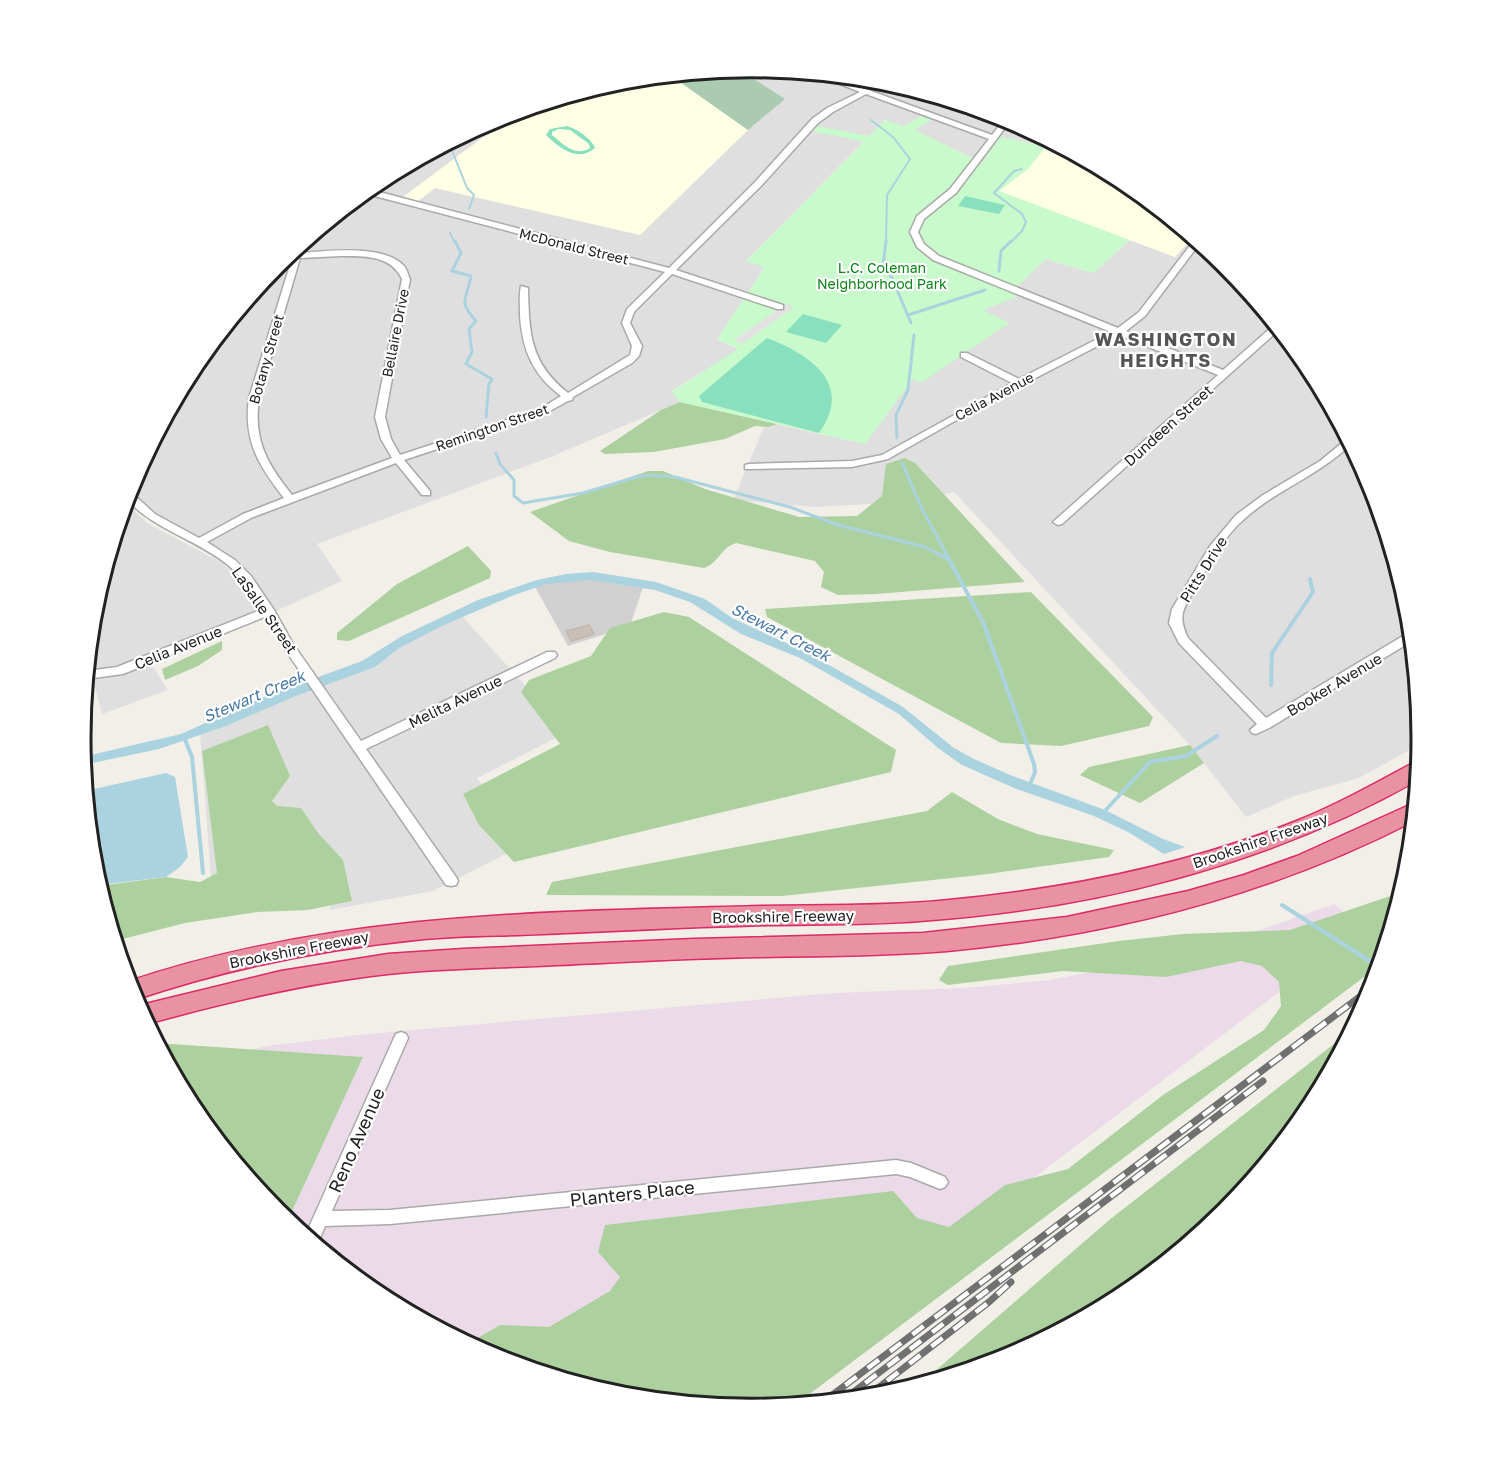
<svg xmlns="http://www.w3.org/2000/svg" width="1502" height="1477" font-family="'Golos Text',sans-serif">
  <rect width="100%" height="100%" fill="#f2efe9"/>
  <!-- residential -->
  <path fill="#e0dfdf" d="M 751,68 L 882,80 L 1008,119 L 1051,141 L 1046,146 L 1000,137 L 983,163 L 914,130 L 885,120 L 747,260 L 765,266 L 717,340 L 739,349 L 672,391 L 680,402 L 553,456 L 317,544 L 342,581 L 276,611 L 240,562 L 222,549 L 175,527 L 147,507 L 130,487 L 193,365 L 277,264 L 379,180 L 495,118 L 620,80 Z
    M 1193,237 L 1226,264 L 1309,366 L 1371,482 L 1409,608 L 1422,739 L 1422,743 L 1359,778 L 1294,796 L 1246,817 L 1190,745 L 954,492 L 918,501 L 816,507 L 733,500 L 766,422 L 865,444 L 913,378 L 1009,323 L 983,311 L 1014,289 L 1046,259 L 1093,273 L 1130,240 L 1175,257 Z
    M 125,502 L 147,523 L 224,564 L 257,607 L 257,611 L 254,614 L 147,657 L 168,690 L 102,714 L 92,674 L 87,672 L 93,607 Z
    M 460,614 L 568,732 L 477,778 L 526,844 L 433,891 L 330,910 L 326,854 L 211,878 L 200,733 L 338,676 Z"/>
  <!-- industrial -->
  <path fill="#ebdbe8" d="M 1334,904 L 1364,928 L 801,1354 L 620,1397 L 494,1358 L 378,1296 L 276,1213 L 193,1111 L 171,1070 L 267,1046 L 367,1034 L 834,993 L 965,988 L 1050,980 L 1147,961 L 1234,939 Z"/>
  <!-- education -->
  <path fill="#ffffe5" d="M 670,75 L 748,130 L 640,235 L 435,188 L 416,203 L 400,199 L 517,112 L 620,80 Z
    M 1051,141 L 1124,181 L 1193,237 L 1175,257 L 998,191 L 1028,169 Z"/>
  <!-- religious -->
  <path fill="#d0d0d0" d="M 592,577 L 644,584 L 630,626 L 568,646 L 534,585 Z"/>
  <!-- forest -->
  <path fill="#add19e" d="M 680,402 L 777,424 L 768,427 L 755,426 L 725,439 L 654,452 L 605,454 L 600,451 L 661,410 Z
    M 905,458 L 915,463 L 1025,582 L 876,594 L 838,595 L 821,587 L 824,572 L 815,561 L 736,543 C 719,549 720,562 704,568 L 610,552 L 569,541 L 530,512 L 648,471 L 663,471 L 705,489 L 799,517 L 857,516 L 882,496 L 886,464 Z
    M 468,546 L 491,571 L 490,578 L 349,641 L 337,640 L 337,633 L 397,584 Z
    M 1031,592 L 1153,717 L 1149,726 L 1061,746 L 1001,743 L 767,617 L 765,609 Z
    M 664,612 L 689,617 L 896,750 L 891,772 L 514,862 L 479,825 L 463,794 L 560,744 L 521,692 L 529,680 L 591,656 L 610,628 Z
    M 222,641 L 222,650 L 198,666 L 165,680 L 162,669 Z
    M 268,725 L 290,776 L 272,801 L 277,806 L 301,808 L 318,833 L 343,860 L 352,901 L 308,910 L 257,912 L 185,923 L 115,941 L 98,886 L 166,877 L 200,882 L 217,873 L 202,751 Z
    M 1190,745 L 1204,763 L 1140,803 L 1080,775 L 1089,767 Z
    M 952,792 L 998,819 L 1037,834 L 1114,850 L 1109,857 L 980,875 L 782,896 L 546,895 L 552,882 L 927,811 Z
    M 1402,892 L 1380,965 L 795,1405 L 751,1409 L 620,1397 L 494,1358 L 467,1344 L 500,1325 L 549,1327 L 610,1291 L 620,1277 L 598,1252 L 605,1225 L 893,1191 L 917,1218 L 949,1227 L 1005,1185 L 1068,1169 L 1163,1095 L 1264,1030 L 1281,1006 L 1279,982 L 1262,966 L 1241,961 L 1166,977 L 1063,971 L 948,985 L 939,980 L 948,966 L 1119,941 L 1183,934 L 1290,930 Z
    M 1353,1029 L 1309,1112 L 1225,1213 L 1123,1297 L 1007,1359 L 919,1385 L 1108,1221 Z
    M 157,1043 L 363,1057 L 287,1222 L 276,1213 L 193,1111 Z"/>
  <!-- cemetery -->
  <path fill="#aacbaf" d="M 738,69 L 785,99 L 748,130 L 670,75 Z"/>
  <!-- park -->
  <path fill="#c8facc" d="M 924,115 L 934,118 L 915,130 L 982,163 L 1000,137 L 1046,146 L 1028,169 L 999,191 L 1130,240 L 1093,273 L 1046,259 L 1015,289 L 1024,294 L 983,310 L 1009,323 L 921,383 L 913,379 L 865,444 L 680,402 L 672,392 L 738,349 L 717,339 L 765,267 L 746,261 L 864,142 L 812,131 L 817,126 L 869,136 L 885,120 L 903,126 Z"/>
  <!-- pitch -->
  <path fill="#88e0be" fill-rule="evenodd" d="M 567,126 C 577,129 592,139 595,148 C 578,163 559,148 546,135 L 550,129 ZM 559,129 L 570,130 L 589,144 L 590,148 C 575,157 564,145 552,135 L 552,132 Z
    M 965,196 L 1005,205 L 999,214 L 958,206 Z
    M 803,314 L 842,325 L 826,343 L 786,332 Z
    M 767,338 C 811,355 854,384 819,433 L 702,402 L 699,396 Z"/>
  <!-- parking -->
  <path fill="#e2e2e2" d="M 786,304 L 794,307 L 742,344 L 734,340 Z"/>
  <!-- water -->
  <path fill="#aad3df" d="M 593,572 L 656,582 L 705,599 L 732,618 L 806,652 L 903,707 L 954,748 L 974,759 L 1010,775 L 1105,810 L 1163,839 L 1185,847 L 1164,854 L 1128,832 L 1094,816 L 1014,788 L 962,765 L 938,748 L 899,714 L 800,658 L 741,634 L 690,602 L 655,590 L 592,580 L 547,584 L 514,595 L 444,625 L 399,648 L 375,667 L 293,697 L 226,726 L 159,749 L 83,765 L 82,757 L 181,734 L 261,698 L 362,661 L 402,636 L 478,600 L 537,580 L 566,574 Z
    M 166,773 L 175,777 L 188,857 L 180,867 L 166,877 L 98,885 L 93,869 L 85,791 Z"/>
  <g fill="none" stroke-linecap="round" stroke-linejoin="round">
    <!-- stream-far3 -->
    <path stroke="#aad3df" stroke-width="2" d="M 871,120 L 893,137 L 910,159 L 887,195 L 886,243
      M 449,143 L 467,188 L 474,195 L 469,209
      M 450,233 L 455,243
      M 1010,243 L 1022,231 L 1026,222 L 1022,214 L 994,193 L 1014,171 L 1022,169"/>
    <!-- stream-far2 -->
    <path stroke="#aad3df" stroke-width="3" d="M 455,241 L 461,253 L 452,271 L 471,276 C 467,300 457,300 476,321 L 469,329 L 472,352 L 466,364 L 492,379 L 489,384 L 486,417
      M 886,241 L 883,266 L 892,278 L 911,323
      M 999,271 L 1001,251 L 1011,241
      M 908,315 L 985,290
      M 897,438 L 896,415 L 908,390 L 914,335
      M 496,453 L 500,464 L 514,480 L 514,496 L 523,503 L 583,493 L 636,477 L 649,475 L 675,477 L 790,507 L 838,525 L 925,547 L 941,555
      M 902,463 L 922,509 L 947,555"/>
    <!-- stream-far1 -->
    <path stroke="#aad3df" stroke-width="4" d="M 938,554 L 949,559
      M 946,554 L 983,622 L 1034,764 L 1035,772 L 1029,787
      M 1271,685 L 1272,653 L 1313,592 L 1310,579
      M 184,737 L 192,757 L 203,873
      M 1103,813 L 1150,762 L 1186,756 L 1217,736
      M 1282,905 L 1365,958"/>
    <!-- stream -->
    <path stroke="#aad3df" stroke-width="4.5" d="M 1362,956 L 1377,966"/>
  </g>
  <!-- building -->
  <path fill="#c7bfb8" stroke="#c4b6ab" stroke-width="1.5" d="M 589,625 L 594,634 L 571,641 L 566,631 Z"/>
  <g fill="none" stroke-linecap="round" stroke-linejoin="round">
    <!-- minor casing -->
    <g stroke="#a9a9a9" stroke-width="3">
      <path id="minor" d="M 815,74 L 827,75 L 992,135 L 1005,118 L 1011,120 L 956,193 L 924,219 L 918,232 L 924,244 L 939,256 L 1118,328 L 1139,312 L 1195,239 L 1200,243 L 1145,316 L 1126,331 L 1223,370 L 1274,325 L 1279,330 L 1062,524 L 1058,525 L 1053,522 L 1218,375 L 1119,335 L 983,405 L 888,459 L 852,467 L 745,469 L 745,465 L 749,464 L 852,461 L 882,455 L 1012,383 L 961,357 L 961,353 L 967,353 L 1019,379 L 1111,332 L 933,260 L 917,247 L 910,232 L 917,216 L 950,189 L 989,139 L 866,94 L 833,112 L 818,123 L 761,186 L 676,270 L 783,305 L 783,309 L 777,309 L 672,274 L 634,312 L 630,323 L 642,346 L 639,356 L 632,363 L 573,397 L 572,400 L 568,401 L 546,413 L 404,460 L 430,491 L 430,495 L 422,495 L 396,463 L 251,518 L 207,542 L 235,560 L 251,576 L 274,610 L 293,644 L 361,741 L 547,652 L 555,652 L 557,655 L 555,658 L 366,749 L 456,877 L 458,881 L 456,885 L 451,886 L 446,885 L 284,648 L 267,616 L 123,674 L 86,679 L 87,671 L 117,667 L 263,609 C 253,593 242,577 228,565 C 196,539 155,530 126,499 L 128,491 L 131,492 L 155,514 L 199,538 L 243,514 L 284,498 C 259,466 243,441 249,398 L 295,249 L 302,243 L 304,245 L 302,253 C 328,251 384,244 404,266 C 407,269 408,275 410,279 L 385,417 L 391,439 L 400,455 L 540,409 L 561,396 C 533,375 522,350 520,315 C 520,305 519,295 521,286 L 528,288 C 529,334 530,363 568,393 L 630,355 L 632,346 L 622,323 L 627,309 L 665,272 L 363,193 L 368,189 L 669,268 L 755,182 L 812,119 L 827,108 L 860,92 ZM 341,256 C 364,256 391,255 402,279 L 375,417 L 381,439 L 392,458 L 292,495 C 267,464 253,440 259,398 L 300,258 Z
        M 1348,438 L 1351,444 C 1319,476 1275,490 1242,521 C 1223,538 1211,562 1198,584 C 1185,607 1176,613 1188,638 L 1266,718 L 1408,633 L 1412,632 L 1412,641 L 1269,728 L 1256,734 L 1252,733 L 1250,730 L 1257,724 L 1179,643 L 1169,623 L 1172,609 L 1210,546 L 1236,515 L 1263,495 L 1320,461 Z
        M 401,1032 L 406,1034 L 408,1038 L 332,1211 L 390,1210 L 896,1160 L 911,1163 L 945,1177 L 948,1182 L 945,1187 L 940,1189 L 910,1177 L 896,1174 L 390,1224 L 325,1226 L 317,1246 L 305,1236 L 394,1038 L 396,1034 Z"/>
    </g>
    <!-- motorway casing -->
    <g stroke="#dc2a67" stroke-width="3">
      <path id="motorway" d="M 1420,762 L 1418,780 C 1266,866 1093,909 920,921 C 869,925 818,924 768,925 C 693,927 618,931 543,934 C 504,936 463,935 424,939 C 325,949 228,968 134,1000 L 127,982 C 334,912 545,912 761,906 C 820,905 880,906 939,901 C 1061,890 1185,866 1299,820 C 1338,804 1374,784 1411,764 Z
        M 1416,802 L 1414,821 C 1268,896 1111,936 947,951 C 885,956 822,956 759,957 C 692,958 624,962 557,965 C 501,968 444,968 388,974 C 306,983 226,1002 147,1024 L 137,1006 L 281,971 L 388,954 L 463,949 L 694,939 L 923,933 L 1067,917 L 1188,891 L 1244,875 L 1297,856 Z"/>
    </g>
    <!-- minor -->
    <use href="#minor" fill="#fff" fill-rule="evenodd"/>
    <!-- motorway -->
    <use href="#motorway" fill="#e892a2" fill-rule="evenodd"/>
    <!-- rail casing -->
    <g stroke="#707070" stroke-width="7">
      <path id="rail" d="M 865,1398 L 989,1302 L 1011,1282
        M 843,1400 L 1263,1081
        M 823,1402 L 1374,986"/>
    </g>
    <!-- rail -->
    <use href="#rail" stroke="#fff" stroke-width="4.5" stroke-dasharray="14" stroke-linecap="butt"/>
  </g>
  <g text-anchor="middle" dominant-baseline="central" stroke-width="4.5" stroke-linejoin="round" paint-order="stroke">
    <!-- far-street labels -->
    <g font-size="14" fill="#222" stroke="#fff">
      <text transform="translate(574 246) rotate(14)">McDonald Street</text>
      <text transform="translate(395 333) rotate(-79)">Bellaire Drive</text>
      <text transform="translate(266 359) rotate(-74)">Botany Street</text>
      <text transform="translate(994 396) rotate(-28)">Celia Avenue</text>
      <text transform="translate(492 427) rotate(-19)">Remington Street</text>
    </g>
    <!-- far-park labels -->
    <g font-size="14" fill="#0c8416" stroke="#fff">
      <text x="882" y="267">L.C. Coleman<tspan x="882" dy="16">Neighborhood Park</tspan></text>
    </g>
    <!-- street labels -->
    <g font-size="15" fill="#222" stroke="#fff">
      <text transform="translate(1168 425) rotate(-42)">Dundeen Street</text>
      <text transform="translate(1203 569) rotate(-58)">Pitts Drive</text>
      <text transform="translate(265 610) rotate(55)">LaSalle Street</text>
      <text transform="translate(178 647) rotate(-22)">Celia Avenue</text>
      <text transform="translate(1334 684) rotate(-31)">Booker Avenue</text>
      <text transform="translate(455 701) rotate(-26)">Melita Avenue</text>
      <text transform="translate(1260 840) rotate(-19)">Brookshire Freeway</text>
      <text transform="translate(783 916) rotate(-1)">Brookshire Freeway</text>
      <text transform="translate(299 949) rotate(-11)">Brookshire Freeway</text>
    </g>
    <!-- water labels -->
    <g font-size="16" font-style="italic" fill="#4a7aab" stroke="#fff">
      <text transform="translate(781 632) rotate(27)">Stewart Creek</text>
      <text transform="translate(254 696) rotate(-23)">Stewart Creek</text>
    </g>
    <!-- far-district labels -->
    <g font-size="18" font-weight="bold" letter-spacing="1.5" fill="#555" stroke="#fff">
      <text x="1166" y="339">WASHINGTON<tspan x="1166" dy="21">HEIGHTS</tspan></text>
    </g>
    <!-- near-street labels -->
    <g font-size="18" fill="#222" stroke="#fff">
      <text transform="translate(356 1140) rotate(-66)">Reno Avenue</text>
      <text transform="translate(632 1193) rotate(-6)">Planters Place</text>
    </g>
  </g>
  <!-- crop -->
  <path d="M0 0H1502V1477H0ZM91 738a660 660 0 1 1 1320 0a660 660 0 1 1-1320 0Z" fill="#fff" fill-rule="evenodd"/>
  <path fill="none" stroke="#222" stroke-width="3" d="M91 738a660 660 0 1 1 1320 0a660 660 0 1 1-1320 0Z"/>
</svg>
